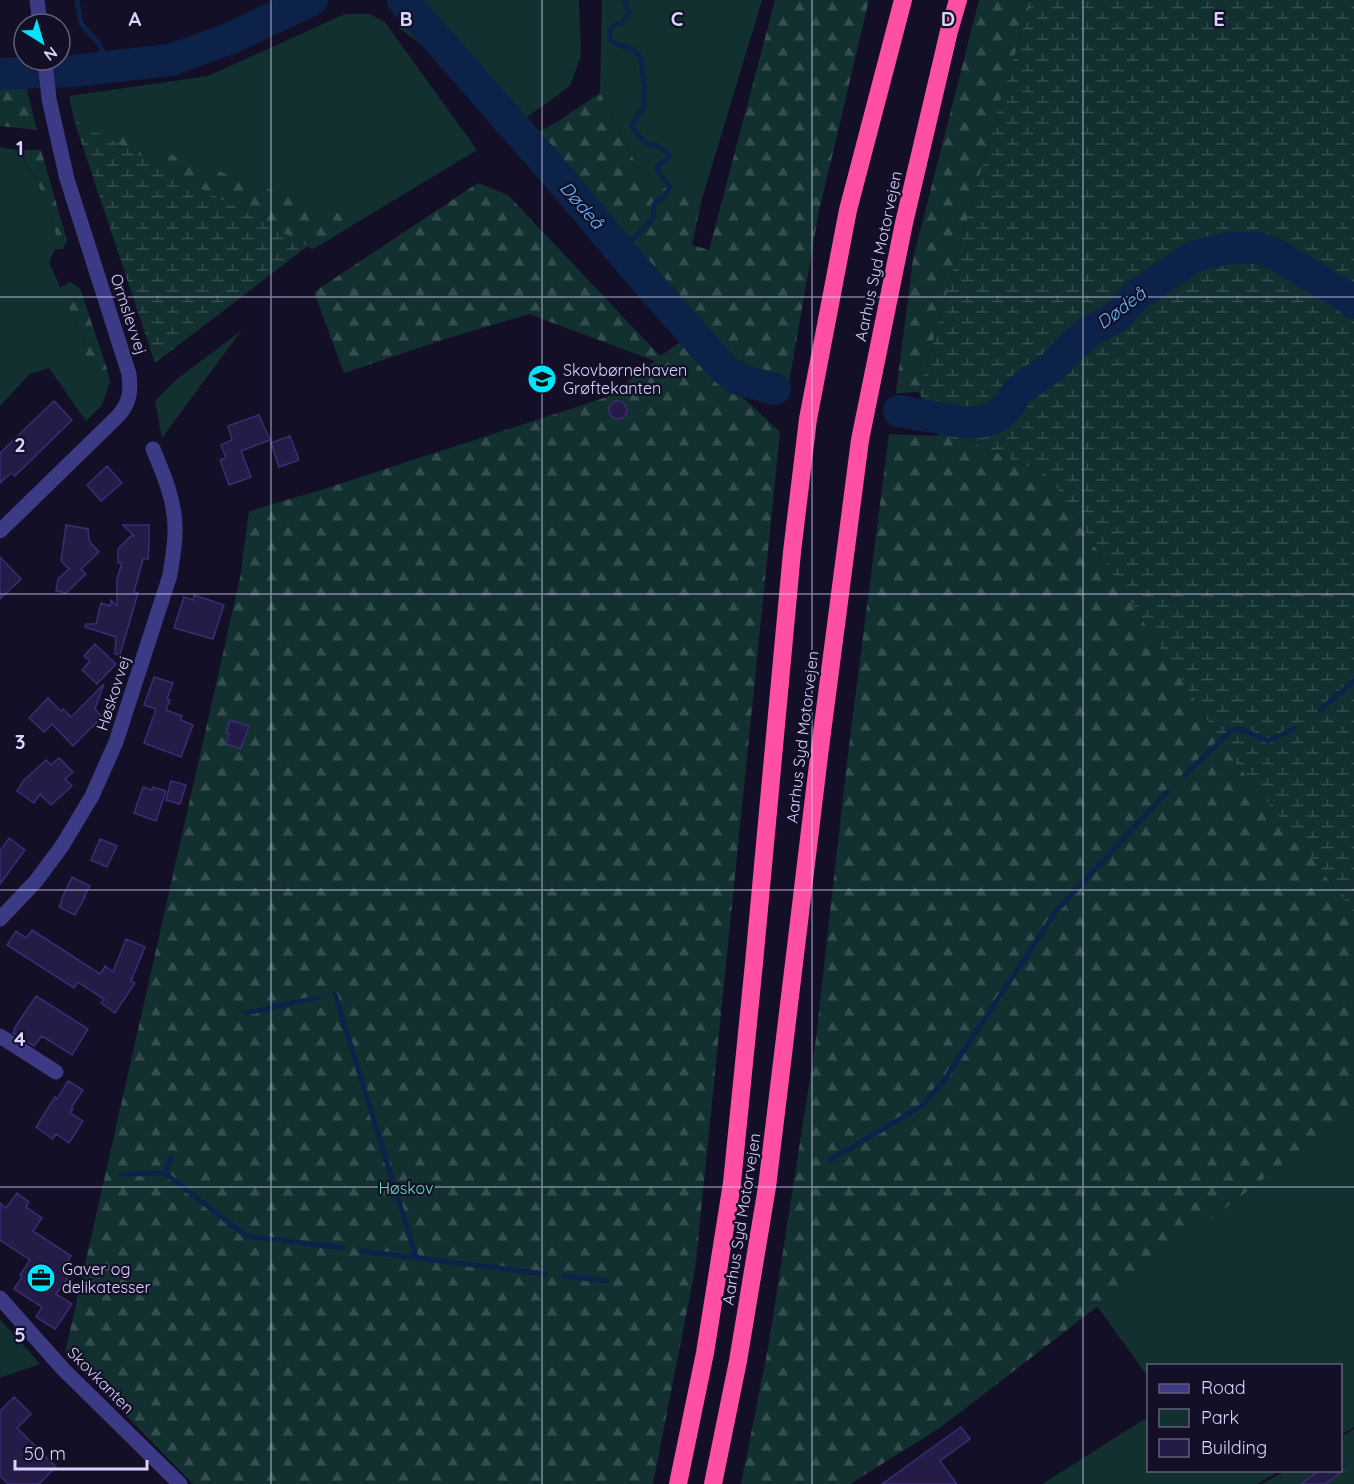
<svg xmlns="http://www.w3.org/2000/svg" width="1354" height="1484" font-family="Quicksand,sans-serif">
  <defs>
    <pattern id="forest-firs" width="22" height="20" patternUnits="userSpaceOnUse" patternTransform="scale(1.5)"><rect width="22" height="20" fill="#12302f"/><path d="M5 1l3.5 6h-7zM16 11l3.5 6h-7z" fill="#344d4e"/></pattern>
    <pattern id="wetland-marsh" width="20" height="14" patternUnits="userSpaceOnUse" patternTransform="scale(1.5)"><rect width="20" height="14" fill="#12302f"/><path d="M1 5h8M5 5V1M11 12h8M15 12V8" fill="none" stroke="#344d4e"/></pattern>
  </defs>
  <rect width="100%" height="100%" fill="#130f26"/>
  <!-- green -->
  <path fill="#12302f" d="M 399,0 L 579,0 L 581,56 L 570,86 L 523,120 L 399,28 Z
    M 602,0 L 762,0 L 702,199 L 645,182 L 600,93 Z
    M 345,14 L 370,14 L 385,22 L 477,150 L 313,249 L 74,120 L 69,96 L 208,76 Z
    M 0,147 L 18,150 L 39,186 L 57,237 L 65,234 L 67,240 L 63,249 L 55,249 L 49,262 L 86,346 L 85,369 L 98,372 L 107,369 L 110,382 L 102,405 L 86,421 L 49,368 L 30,374 L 0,406 Z
    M 241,331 L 162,438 L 155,401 L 177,379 Z
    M 1354,1109 L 1354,1427 L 1341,1435 L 1340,1366 L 1148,1366 L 1148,1377 L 1097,1306 Z
    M 0,1319 L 40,1364 L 0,1378 Z
    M 1148,1417 L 1148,1470 L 1280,1471 L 1257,1484 L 1042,1484 Z
    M 1354,1429 L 1354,1484 L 1262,1484 L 1285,1471 L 1340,1470 L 1341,1437 Z"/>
  <!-- forest -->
  <path fill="url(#forest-firs)" d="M 775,0 L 869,0 L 819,211 L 789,383 L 756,378 L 691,313 L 533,135 L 557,122 L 600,93 L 645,182 L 702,199 L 692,245 L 709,250 Z
    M 979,0 L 1032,0 L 1004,89 L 919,392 L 896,393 L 913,259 Z
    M 26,87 L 37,130 L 0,126 L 0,88 Z
    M 74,120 L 359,221 L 313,249 Z
    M 19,150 L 41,150 L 65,234 L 57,237 L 39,186 Z
    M 478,183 L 508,195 L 660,356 L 682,341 L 780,432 L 695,1270 L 653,1484 L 193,1484 L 65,1353 L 240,578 L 249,511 L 324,489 L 607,397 L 655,361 L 529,314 L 442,340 L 344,373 L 314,292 Z
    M 70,282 L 80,288 L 107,369 L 98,372 L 85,369 L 86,346 L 60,288 Z
    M 889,434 L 939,436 L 972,442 L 1049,476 L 1233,759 L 1354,912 L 1354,1109 L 941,1427 L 850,1484 L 741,1484 L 768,1348 L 815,1046 L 847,762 Z"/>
  <!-- wetland -->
  <path fill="url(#wetland-marsh)" d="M 1032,0 L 1354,0 L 1354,912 L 1233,759 L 1049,476 L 972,442 L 939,436 L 919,392 L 1004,89 Z
    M 74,120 L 308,246 L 155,363 Z"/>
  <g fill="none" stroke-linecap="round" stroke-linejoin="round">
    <!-- stream -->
    <path stroke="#0c2248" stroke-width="5" d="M 77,0 L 81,23 L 99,44 L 110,67
      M 621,252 L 653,218 L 654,204 L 665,196 L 670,187 L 658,172 L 657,166 L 668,159 L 669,155 L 658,146 L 645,143 L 631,126 L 644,106 L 644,85 L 641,58 L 632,49 L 616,44 L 610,40 L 610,31 L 613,26 L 621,23 L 629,13 L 624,0
      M 1320,710 L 1354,681
      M 1185,775 L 1233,729 L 1243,730 L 1268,741 L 1294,729
      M 335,994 L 416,1257
      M 246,1013 L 317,998
      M 830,1160 L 922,1106 L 943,1082 L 1057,910 L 1167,792
      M 165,1173 L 171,1157
      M 121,1174 L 165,1173 L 246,1236 L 343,1248
      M 362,1251 L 545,1274
      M 564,1276 L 607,1281"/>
    <!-- river -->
    <path stroke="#0c2248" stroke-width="32" d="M 403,0 L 561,180 L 639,273 L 722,367 L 738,379 L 775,389
      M 0,74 L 73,71 L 170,60 L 229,39 L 312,0
      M 899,411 L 962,422 L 981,422 L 998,416 L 1010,404 L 1018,391 L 1055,365 L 1071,347 L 1090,331 L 1116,317 L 1137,295 L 1195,256 L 1228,248 L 1259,248 L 1280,257 L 1347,297 L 1354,303"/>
  </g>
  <!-- building -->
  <path fill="#241b47" stroke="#3b2d73" stroke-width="1.5" d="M 54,401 L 72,420 L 15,476 L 11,473 L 0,483 L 0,453 Z
    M609 410a9 9 0 1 1 18 0a9 9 0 1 1-18 0Z
    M 259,415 L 270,440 L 241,451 L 251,477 L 229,485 L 220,460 L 226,458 L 221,445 L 232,440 L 228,426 Z
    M 290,436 L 299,460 L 279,467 L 271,443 Z
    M 107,466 L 122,483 L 101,501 L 87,485 Z
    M 66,525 L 88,529 L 89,541 L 99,552 L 81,569 L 86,574 L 66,593 L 56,591 L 58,579 L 69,569 L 61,561 Z
    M 123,525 L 149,525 L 149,543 L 148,559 L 143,559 L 134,592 L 138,593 L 120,655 L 115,654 L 116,637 L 85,627 L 86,624 L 96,624 L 101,603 L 110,606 L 111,600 L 117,606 L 117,579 L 122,563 L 118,563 L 118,549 L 131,536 L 134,536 Z
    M 0,557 L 21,579 L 0,599 Z
    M 194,595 L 224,605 L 213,639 L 174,628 L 184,597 L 193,600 Z
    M 95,644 L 116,664 L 97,684 L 82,670 L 90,661 L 84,656 Z
    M 154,677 L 173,683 L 167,699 L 170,700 L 166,710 L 182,716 L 181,720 L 193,725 L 181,757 L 144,743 L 156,709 L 144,705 Z
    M 104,684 L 95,709 L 102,717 L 73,746 L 52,724 L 44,732 L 29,718 L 48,698 L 61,711 L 63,709 L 71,717 Z
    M 230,720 L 249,726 L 241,749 L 226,744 L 229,734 L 226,733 Z
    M 59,758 L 73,772 L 65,779 L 72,786 L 51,805 L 40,794 L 34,803 L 17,791 L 24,780 L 46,760 L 51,765 Z
    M 171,781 L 186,785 L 180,804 L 166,800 Z
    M 143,787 L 152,790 L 153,787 L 166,791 L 156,821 L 134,813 Z
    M 9,838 L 25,850 L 0,884 L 0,851 Z
    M 100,839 L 117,846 L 107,867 L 91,860 Z
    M 72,877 L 90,886 L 84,897 L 85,897 L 75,915 L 59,907 L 62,901 L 61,900 Z
    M 32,930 L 100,974 L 105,966 L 113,972 L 126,939 L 145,947 L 131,981 L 135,983 L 115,1013 L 101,1003 L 104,999 L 78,982 L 74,988 L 7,945 L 16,931 L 26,938 Z
    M 36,996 L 88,1029 L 72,1055 L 42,1036 L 34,1046 L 13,1033 L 15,1030 L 14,1029 Z
    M 68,1081 L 83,1090 L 71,1108 L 73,1109 L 70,1113 L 83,1121 L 69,1143 L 56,1134 L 53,1139 L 36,1127 L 55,1097 L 57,1099 Z
    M 17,1193 L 29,1202 L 26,1207 L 42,1218 L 33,1231 L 71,1256 L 61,1271 L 69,1276 L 56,1294 L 72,1304 L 55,1329 L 36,1317 L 42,1307 L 14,1289 L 22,1277 L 20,1275 L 30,1260 L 0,1240 L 0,1203 L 6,1208 Z
    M 14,1397 L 31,1414 L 17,1428 L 56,1467 L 39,1484 L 8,1484 L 0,1476 L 0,1411 Z
    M 961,1427 L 970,1439 L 940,1461 L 957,1484 L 882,1484 Z
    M 1320,1470 L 1344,1470 L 1325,1484 L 1301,1484 Z"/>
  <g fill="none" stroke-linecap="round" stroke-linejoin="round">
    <!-- minor -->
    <path stroke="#3d3a85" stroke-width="15" d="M 0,919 L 36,881 L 62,846 L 92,796 L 116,742 L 170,575 C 172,561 175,547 175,532 C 176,503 164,475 153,449
      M 0,1036 L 56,1072
      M 0,1298 L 63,1369 L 180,1484"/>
    <!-- tertiary -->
    <path stroke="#3d3a85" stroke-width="15" d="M 37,0 L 40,24
      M 0,531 L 118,416 C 130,403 131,391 129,374 L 67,179 L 49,99 L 45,60"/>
    <!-- motorway -->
    <path stroke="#ff4fa3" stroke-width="18" d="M 678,1484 L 705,1353 L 732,1183 L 754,963 L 792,552 L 808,419 L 848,210 L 903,0
      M 713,1484 L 738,1361 L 767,1187 L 819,756 L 860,440 L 904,223 L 949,31 L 958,0"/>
  </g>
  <!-- grid -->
  <path fill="none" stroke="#d9d4ff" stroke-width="1.5" stroke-opacity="0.55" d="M 271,0 L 271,1484M 542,0 L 542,1484M 812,0 L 812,1484M 1083,0 L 1083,1484M 0,297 L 1354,297M 0,594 L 1354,594M 0,890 L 1354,890M 0,1187 L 1354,1187"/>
  <!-- icons -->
  <defs>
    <g id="school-disc" transform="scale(1.5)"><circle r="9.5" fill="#00e5ff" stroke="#130f26"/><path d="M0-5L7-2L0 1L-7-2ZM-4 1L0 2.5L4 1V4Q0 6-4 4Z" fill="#111"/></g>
    <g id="office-disc" transform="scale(1.5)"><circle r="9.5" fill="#00e5ff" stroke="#130f26"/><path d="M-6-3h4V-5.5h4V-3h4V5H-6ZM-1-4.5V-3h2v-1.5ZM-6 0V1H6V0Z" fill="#111"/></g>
  </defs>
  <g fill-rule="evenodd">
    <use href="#school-disc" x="542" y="379"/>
    <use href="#office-disc" x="41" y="1278"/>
  </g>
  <g text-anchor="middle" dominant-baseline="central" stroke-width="4.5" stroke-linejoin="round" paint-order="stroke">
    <!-- street labels -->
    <g font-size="16" fill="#d9d4ff" stroke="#130f26">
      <text transform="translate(878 256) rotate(-78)">Aarhus Syd Motorvejen</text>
      <text transform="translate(129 314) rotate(72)">Ormslevvej</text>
      <text transform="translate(113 693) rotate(-72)">Høskovvej</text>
      <text transform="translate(802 737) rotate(-83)">Aarhus Syd Motorvejen</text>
      <text transform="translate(741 1219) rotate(-81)">Aarhus Syd Motorvejen</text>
      <text transform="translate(101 1380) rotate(45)">Skovkanten</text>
    </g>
    <!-- poi labels -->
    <g font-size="16" fill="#d9d4ff" stroke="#130f26" text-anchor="start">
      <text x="563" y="370">Skovbørnehaven<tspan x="563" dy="18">Grøftekanten</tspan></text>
      <text x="62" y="1269">Gaver og<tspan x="62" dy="18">delikatesser</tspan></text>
    </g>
    <!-- park labels -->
    <g font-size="16" fill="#5fe0c0" stroke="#130f26">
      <text x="406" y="1188">Høskov</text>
    </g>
    <!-- water labels -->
    <g font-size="18" font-style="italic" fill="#62b6ff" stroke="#130f26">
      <text transform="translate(582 205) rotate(49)">Dødeå</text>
      <text transform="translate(1121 308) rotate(-37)">Dødeå</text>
    </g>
  </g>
  <g font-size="20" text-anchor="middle" font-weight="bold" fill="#d9d4ff" stroke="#130f26" stroke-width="4.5" stroke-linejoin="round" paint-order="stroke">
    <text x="135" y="26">A</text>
    <text x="406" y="26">B</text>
    <text x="677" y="26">C</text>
    <text x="948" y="26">D</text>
    <text x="1219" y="26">E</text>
    <text x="20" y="155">1</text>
    <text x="20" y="452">2</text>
    <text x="20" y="749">3</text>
    <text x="20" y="1046">4</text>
    <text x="20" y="1342">5</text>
  </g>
  <!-- legend -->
  <rect x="1147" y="1364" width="195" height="108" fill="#130f26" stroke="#625e7d" stroke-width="1.5"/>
  <rect x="1159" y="1384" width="30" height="9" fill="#3d3a85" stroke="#625e7d" stroke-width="1.5"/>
  <text x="1201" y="1394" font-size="18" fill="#d9d4ff">Road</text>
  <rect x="1159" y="1409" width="30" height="18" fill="#12302f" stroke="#625e7d" stroke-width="1.5"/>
  <text x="1201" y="1424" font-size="18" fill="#d9d4ff">Park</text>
  <rect x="1159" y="1439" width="30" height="18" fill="#241b47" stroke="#625e7d" stroke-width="1.5"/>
  <text x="1201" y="1454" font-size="18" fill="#d9d4ff">Building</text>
  <!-- north arrow -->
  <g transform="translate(42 42) rotate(143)"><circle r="28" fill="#130f26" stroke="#625e7d" stroke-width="1.5"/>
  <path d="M0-4.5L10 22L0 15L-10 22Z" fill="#00e5ff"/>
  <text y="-9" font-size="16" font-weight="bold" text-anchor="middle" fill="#d9d4ff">N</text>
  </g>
  <!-- scale -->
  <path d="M15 1460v9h132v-9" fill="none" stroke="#d9d4ff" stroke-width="3"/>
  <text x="24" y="1460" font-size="18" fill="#d9d4ff" stroke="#130f26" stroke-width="4.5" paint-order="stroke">50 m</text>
</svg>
